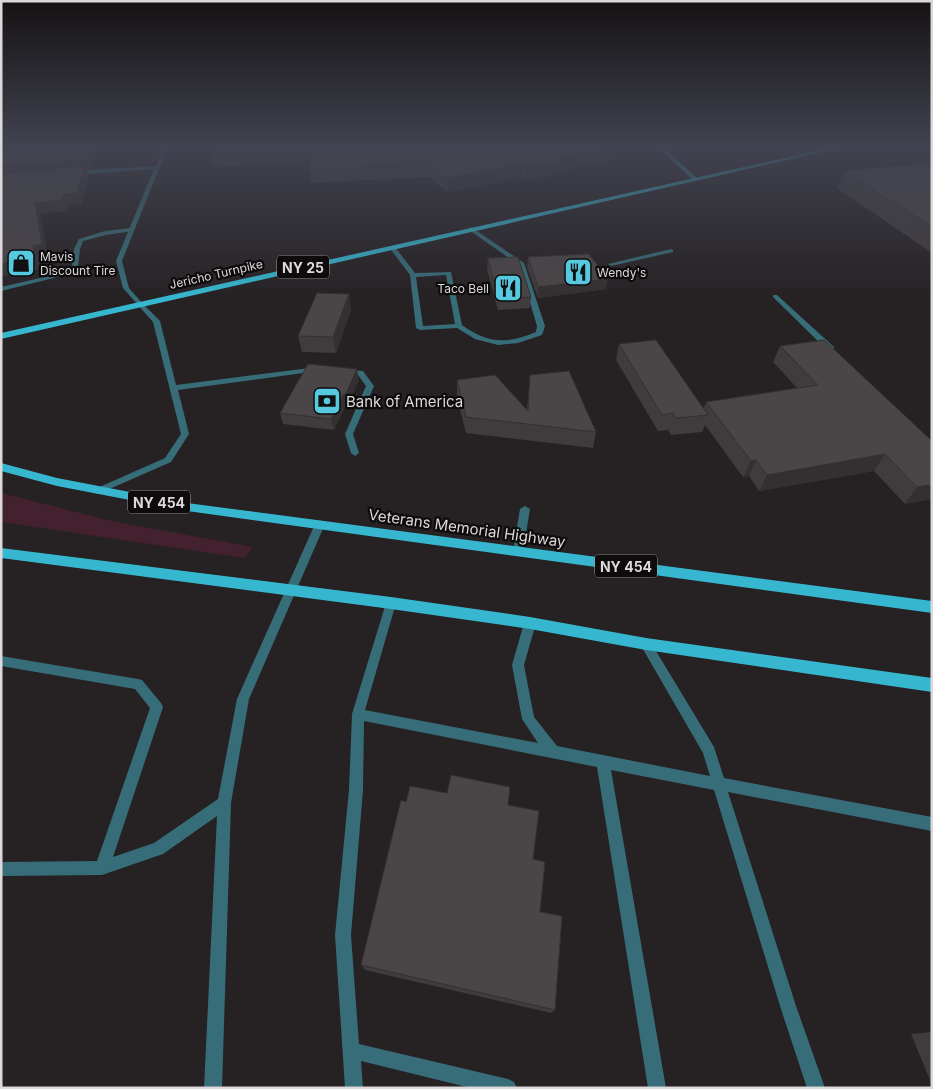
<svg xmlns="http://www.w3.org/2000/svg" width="933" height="1089" font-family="Inter,sans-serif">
  <rect width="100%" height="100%" fill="#262123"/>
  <!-- green -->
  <path fill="#43212f" d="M 1,493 L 112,521 L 253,547 L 244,558 L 1,522 Z"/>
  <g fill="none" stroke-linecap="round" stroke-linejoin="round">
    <!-- lane -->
    <path fill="#376d78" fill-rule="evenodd" d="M 471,227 L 524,263 L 545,326 L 542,335 L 518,343 L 498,345 L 475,339 L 457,328 L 420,330 L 416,328 L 410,275 L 389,247 L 390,246 L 394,246 L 415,273 L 451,272 L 462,325 C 488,344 507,344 536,332 L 537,326 L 519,265 L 469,230 L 468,229 ZM 446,275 L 455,324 L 423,326 L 416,277 Z
      M 131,228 L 134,230 L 133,231 L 106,235 L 83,241 L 80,249 L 78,267 L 66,275 L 1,291 L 1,287 L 62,273 L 72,266 L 74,249 L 79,239 L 105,231 Z
      M 671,249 L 673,250 L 673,252 L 611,266 L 608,264 Z
      M 773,295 L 777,295 L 834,347 L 834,351 L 828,351 L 773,297 Z
      M 140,302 L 142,303 L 160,321 L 176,385 L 318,367 L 322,369 L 318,371 L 178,390 L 189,434 L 171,462 L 98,494 L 95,493 L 93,491 L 95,489 L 165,458 L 181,434 L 153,322 L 137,304 Z
      M 342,369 L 363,371 L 374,386 L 353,434 L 359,453 L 355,456 L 351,453 L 345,434 L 366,386 L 358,375 L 342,373 Z
      M 525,506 L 530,509 L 523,551 L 522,554 L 514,554 L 513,551 L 520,509 Z
      M 320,520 L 325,524 L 249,699 L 231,803 L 222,1088 L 204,1088 L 217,816 L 163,854 L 102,875 L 1,876 L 1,862 L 97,861 L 150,708 L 135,689 L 1,666 L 1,656 L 138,679 L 142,680 L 161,703 L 163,707 L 113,857 L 154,843 L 218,799 L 237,699 L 315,524 Z
      M 391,599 L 395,600 L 396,603 L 365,710 L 538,743 L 522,719 L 512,665 L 524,623 L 526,620 L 530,618 L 534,620 L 536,623 L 524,665 L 534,717 L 557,746 L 710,776 L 703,753 L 640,644 L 642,641 L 646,639 L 650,641 L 714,747 L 724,778 L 932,817 L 932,831 L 728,792 L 796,1006 L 825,1088 L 807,1088 L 780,1006 L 714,790 L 611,770 L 666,1088 L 648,1088 L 597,767 L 364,721 L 363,790 L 351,935 L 359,1044 L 508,1079 L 514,1082 L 517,1088 L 471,1088 L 361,1061 L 363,1088 L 345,1088 L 335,935 L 349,790 L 352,714 L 386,603 L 387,600 Z"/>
    <!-- street -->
    <path fill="#376d78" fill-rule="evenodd" d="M 164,146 L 168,146 L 122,261 L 129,288 L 143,304 L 140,306 L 138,305 L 123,288 L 116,261 L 154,169 L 73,175 L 70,173 L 73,171 L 156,166 Z"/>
    <!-- secondary -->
    <path fill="#3996a9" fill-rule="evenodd" d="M 657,146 L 662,146 L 697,178 L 697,180 L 693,180 Z"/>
    <!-- primary -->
    <path fill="#36b7cf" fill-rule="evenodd" d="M 838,146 L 849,146 L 1,339 L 1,333 Z
      M 1,463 L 57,478 L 187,503 L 932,601 L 932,613 L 187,511 L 57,486 L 1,471 Z
      M 1,548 L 391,597 L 530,617 L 646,638 L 932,678 L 932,692 L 646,650 L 530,629 L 391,609 L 1,558 Z"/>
  </g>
  <!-- wall -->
  <path fill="#403b3c" d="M 213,146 L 611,148 L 609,161 L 563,170 L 562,173 L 525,181 L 521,178 L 447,192 L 430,177 L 311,183 L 309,170 L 309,161 L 214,167 L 211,154 Z
    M 932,163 L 932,253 L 837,188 L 844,171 Z
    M 528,257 L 606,289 L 538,298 L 527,267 Z
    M 488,258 L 531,297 L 530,308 L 498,310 L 487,269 Z
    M 349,294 L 351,310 L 336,353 L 302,352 L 298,336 Z
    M 619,344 L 704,408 L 706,402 L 797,388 L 773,362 L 780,346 L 932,499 L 905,504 L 874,471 L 759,491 L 749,476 L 743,477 L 705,425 L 702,432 L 671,435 L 668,430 L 658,431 L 616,360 Z
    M 530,375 L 596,432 L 593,448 L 466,433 L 457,397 L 457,380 L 527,410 Z
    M 359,380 L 348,405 L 346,405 L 334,430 L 283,424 L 280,413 Z
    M 406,802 L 508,805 L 533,859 L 540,912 L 555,1010 L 551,1013 L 365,970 L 361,965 Z
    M 932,1032 L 932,1085 L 911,1034 Z"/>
  <!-- shaded-wall -->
  <path fill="#343031" d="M 91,146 L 98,147 L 91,170 L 86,170 L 89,177 L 81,204 L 69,205 L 67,211 L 40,214 L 48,256 L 39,257 L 41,269 L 1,277 L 1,167 Z
    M 611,148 L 609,161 L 563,170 L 562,173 L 525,181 L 526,167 L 560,158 Z
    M 521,164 L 521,178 L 447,192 L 447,178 Z
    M 608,279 L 606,289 L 538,298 L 538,287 Z
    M 349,294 L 351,310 L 336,353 L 333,337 Z
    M 357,369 L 359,380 L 348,405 L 346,394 Z
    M 344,394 L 346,405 L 334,430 L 331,419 Z
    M 885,454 L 874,471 L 759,491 L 767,475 Z
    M 756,460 L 749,476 L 743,477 L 751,461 Z
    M 932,485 L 932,499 L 905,504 L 917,487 Z"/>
  <!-- building -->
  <path fill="#4a4546" stroke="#343031" d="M 1,146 L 91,146 L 87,159 L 1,167 Z
    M 213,146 L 608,146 L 611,148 L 560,158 L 564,160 L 526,167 L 521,164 L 447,178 L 429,163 L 309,170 L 310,148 L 211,154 Z
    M 932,163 L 932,227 L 844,171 Z
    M 85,166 L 77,193 L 64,194 L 62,200 L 35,203 L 42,244 L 33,246 L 35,257 L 1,264 L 1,174 Z
    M 589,254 L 608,279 L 538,287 L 528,257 Z
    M 518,257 L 531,297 L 498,299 L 488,258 Z
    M 317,293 L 349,294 L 333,337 L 298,336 Z
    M 656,340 L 708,415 L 676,418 L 673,413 L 662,415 L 619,344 Z
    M 824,340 L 932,441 L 932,485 L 917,487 L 885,454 L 767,475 L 756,460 L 751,461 L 706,402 L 818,385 L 780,346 Z
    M 308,364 L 357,369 L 346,394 L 344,394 L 331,419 L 280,413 Z
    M 569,371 L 596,432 L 466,417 L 457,380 L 495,375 L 528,411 L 530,375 Z
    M 451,775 L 510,787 L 508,805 L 539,811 L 533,859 L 545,862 L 540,912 L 562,916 L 555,1010 L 361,965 L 401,800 L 406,802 L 410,786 L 447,793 Z"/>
  <!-- sky -->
  <linearGradient id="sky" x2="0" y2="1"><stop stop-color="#151213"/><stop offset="0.49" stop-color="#414350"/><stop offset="1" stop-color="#414350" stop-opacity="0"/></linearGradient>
  <rect width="933" height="298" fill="url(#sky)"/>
  <!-- icons -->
  <defs>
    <g id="shop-square" transform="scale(1.4375)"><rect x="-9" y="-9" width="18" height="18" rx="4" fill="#56c9e1" stroke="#0d0b0c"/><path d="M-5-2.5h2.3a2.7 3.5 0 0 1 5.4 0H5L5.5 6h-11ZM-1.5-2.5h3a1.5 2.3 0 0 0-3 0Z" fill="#111"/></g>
    <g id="restaurant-square" transform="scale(1.4375)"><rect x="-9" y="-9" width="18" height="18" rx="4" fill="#56c9e1" stroke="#0d0b0c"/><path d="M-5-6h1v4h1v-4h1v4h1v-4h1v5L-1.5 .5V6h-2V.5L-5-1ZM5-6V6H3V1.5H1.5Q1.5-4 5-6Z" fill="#111"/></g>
    <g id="bank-square" transform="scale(1.4375)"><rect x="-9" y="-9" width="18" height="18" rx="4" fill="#56c9e1" stroke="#0d0b0c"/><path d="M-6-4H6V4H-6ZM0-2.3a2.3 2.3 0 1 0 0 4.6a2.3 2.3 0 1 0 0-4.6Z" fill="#111"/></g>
  </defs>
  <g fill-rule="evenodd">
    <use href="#shop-square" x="21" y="263"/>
    <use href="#restaurant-square" x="578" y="272"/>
    <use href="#restaurant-square" x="508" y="288"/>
    <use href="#bank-square" x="327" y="401"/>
  </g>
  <g text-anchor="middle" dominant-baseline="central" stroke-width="4.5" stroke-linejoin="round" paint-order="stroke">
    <!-- far-poi labels -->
    <g font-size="12" fill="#ddd9db" stroke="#0d0b0c" text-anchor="start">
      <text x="40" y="256">Mavis<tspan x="40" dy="14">Discount Tire</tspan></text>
      <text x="597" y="272">Wendy's</text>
      <text x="489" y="288" text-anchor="end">Taco Bell</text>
    </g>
    <!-- far-street labels -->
    <g font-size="12" fill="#ddd9db" stroke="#0d0b0c">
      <text transform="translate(216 274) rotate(-13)">Jericho Turnpike</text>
    </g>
    <!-- shield labels -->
    <g fill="#0d0b0c" stroke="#9f9b9d" stroke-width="1">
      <rect x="277" y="255.5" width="52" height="23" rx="4"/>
      <rect x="128" y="490.5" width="62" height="23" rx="4"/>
      <rect x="595" y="554.5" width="62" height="23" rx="4"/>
    </g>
    <g font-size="14" font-weight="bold" fill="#ddd9db">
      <text x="303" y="267">NY 25</text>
      <text x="159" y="502">NY 454</text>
      <text x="626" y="566">NY 454</text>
    </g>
    <!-- poi labels -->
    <g font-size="15" fill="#ddd9db" stroke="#0d0b0c" text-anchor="start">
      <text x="346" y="401">Bank of America</text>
    </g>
    <!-- street labels -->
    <g font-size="15" fill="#ddd9db" stroke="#0d0b0c">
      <text transform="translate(467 528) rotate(8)">Veterans Memorial Highway</text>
    </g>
  </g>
  <!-- border -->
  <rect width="933" height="1089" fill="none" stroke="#ddd9db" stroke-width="5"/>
</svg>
